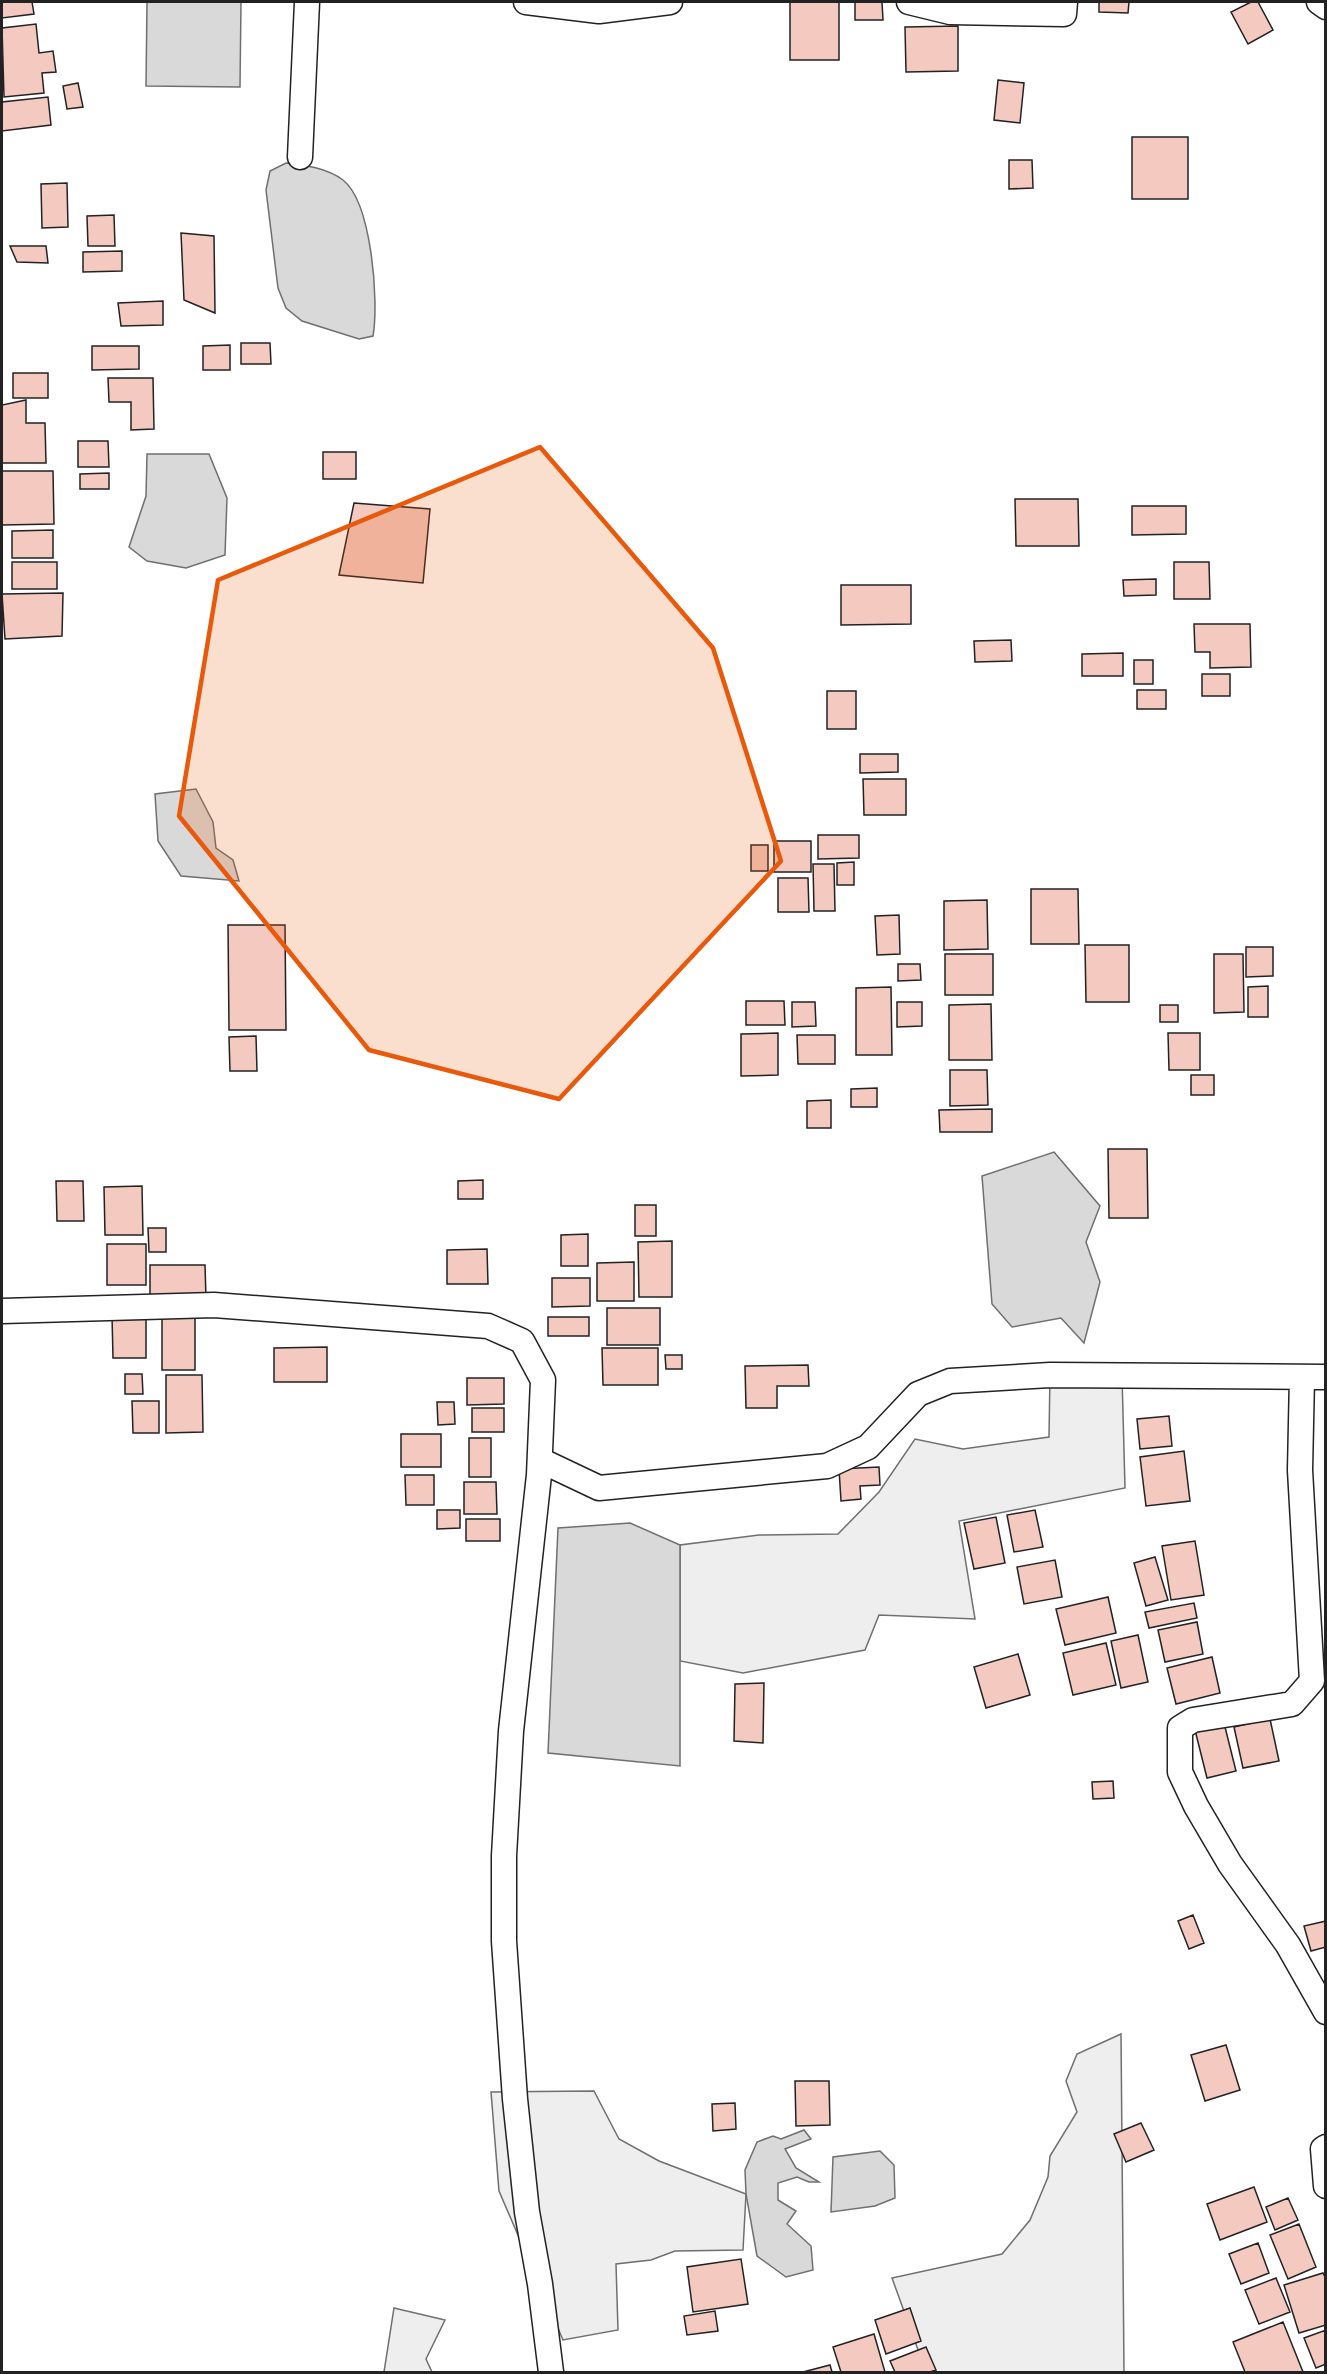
<svg xmlns="http://www.w3.org/2000/svg" width="1327" height="2374" font-family="'Archivo Narrow',sans-serif">
  <rect width="100%" height="100%" fill="#fff"/>
  <!-- green -->
  <path fill="#eee" stroke="#6f6f6f" stroke-width="1.5" d="M 1050,1375 L 1122,1376 L 1125,1488 L 959,1521 L 975,1619 L 879,1615 L 865,1650 L 743,1673 L 680,1661 L 680,1545 L 759,1535 L 838,1534 L 879,1492 L 915,1439 L 963,1449 L 1049,1437 Z
    M 1121,2034 L 1124,2372 L 926,2372 L 892,2278 L 1002,2254 L 1030,2220 L 1048,2177 L 1050,2156 L 1077,2112 L 1066,2081 L 1077,2054 Z
    M 594,2091 L 619,2139 L 659,2161 L 746,2194 L 743,2250 L 675,2251 L 651,2260 L 616,2264 L 618,2330 L 563,2340 L 499,2191 L 491,2092 Z
    M 394,2308 L 445,2320 L 426,2359 L 432,2372 L 384,2372 Z"/>
  <!-- water -->
  <path fill="#d9d9d9" stroke="#6f6f6f" stroke-width="1.5" d="M 147,2 L 241,2 L 240,87 L 146,86 Z
    M 286,163 C 305,165 327,168 343,180 C 372,203 379,302 373,336 L 359,339 L 302,321 L 286,308 L 278,288 L 266,190 L 270,171 Z
    M 147,454 L 209,454 L 227,498 L 225,555 L 186,568 L 147,561 L 129,547 L 146,496 Z
    M 196,789 L 213,822 L 216,848 L 233,860 L 239,881 L 181,876 L 158,841 L 155,794 Z
    M 1054,1152 L 1100,1206 L 1086,1242 L 1100,1282 L 1084,1343 L 1061,1318 L 1012,1327 L 992,1304 L 982,1176 Z
    M 630,1523 L 680,1545 L 680,1766 L 548,1753 L 558,1528 Z
    M 804,2130 L 811,2139 L 785,2149 L 796,2168 L 819,2182 L 809,2182 L 797,2177 L 778,2183 L 778,2200 L 796,2211 L 787,2224 L 811,2246 L 813,2270 L 786,2277 L 757,2256 L 746,2194 L 745,2170 L 757,2142 L 773,2136 L 781,2139 Z
    M 880,2151 L 894,2165 L 895,2198 L 875,2206 L 831,2212 L 833,2157 Z"/>
  <!-- building -->
  <path fill="#f3c9c0" stroke="#222" stroke-width="1.5" d="M 2,2 L 32,2 L 34,14 L 2,18 Z
    M 790,2 L 839,2 L 839,60 L 790,60 Z
    M 855,2 L 882,2 L 883,20 L 855,20 Z
    M 1099,2 L 1129,2 L 1128,13 L 1099,12 Z
    M 1251,2 L 1258,2 L 1273,30 L 1248,44 L 1231,12 Z
    M 36,24 L 39,53 L 53,51 L 56,72 L 42,73 L 44,93 L 4,97 L 2,28 Z
    M 958,26 L 958,71 L 906,72 L 905,27 Z
    M 998,80 L 1024,83 L 1020,123 L 994,120 Z
    M 78,83 L 83,107 L 67,109 L 63,86 Z
    M 48,97 L 51,125 L 2,131 L 2,102 Z
    M 1132,137 L 1188,137 L 1188,199 L 1132,199 Z
    M 1009,160 L 1032,160 L 1033,188 L 1009,189 Z
    M 67,183 L 68,227 L 42,228 L 41,184 Z
    M 114,215 L 115,246 L 88,246 L 87,216 Z
    M 181,233 L 214,236 L 215,313 L 184,300 Z
    M 10,246 L 46,246 L 48,263 L 17,262 Z
    M 122,251 L 122,271 L 83,272 L 83,252 Z
    M 163,301 L 163,325 L 121,326 L 118,303 Z
    M 241,343 L 270,343 L 271,364 L 241,364 Z
    M 230,345 L 230,370 L 203,370 L 203,346 Z
    M 92,346 L 139,346 L 139,369 L 92,370 Z
    M 13,373 L 48,373 L 48,398 L 13,398 Z
    M 108,378 L 153,378 L 154,429 L 131,430 L 131,402 L 109,402 Z
    M 26,400 L 26,423 L 45,423 L 46,463 L 2,463 L 2,405 Z
    M 78,441 L 108,441 L 109,467 L 78,467 Z
    M 323,452 L 356,452 L 356,479 L 323,479 Z
    M 2,471 L 53,471 L 54,524 L 2,525 Z
    M 109,473 L 109,489 L 80,489 L 80,474 Z
    M 1015,499 L 1078,499 L 1079,546 L 1016,546 Z
    M 354,503 L 430,509 L 423,583 L 339,575 Z
    M 1132,506 L 1186,506 L 1186,534 L 1132,535 Z
    M 53,530 L 53,558 L 12,558 L 12,531 Z
    M 12,562 L 57,562 L 57,589 L 12,589 Z
    M 1174,562 L 1209,562 L 1210,599 L 1174,599 Z
    M 1156,579 L 1156,595 L 1124,596 L 1123,580 Z
    M 841,585 L 911,585 L 911,624 L 841,625 Z
    M 63,593 L 62,636 L 5,639 L 2,594 Z
    M 1194,624 L 1250,624 L 1251,667 L 1210,668 L 1210,652 L 1195,652 Z
    M 1011,640 L 1012,661 L 975,662 L 974,641 Z
    M 1123,653 L 1123,676 L 1082,676 L 1082,654 Z
    M 1134,660 L 1153,660 L 1153,684 L 1134,684 Z
    M 1202,674 L 1230,674 L 1230,696 L 1202,696 Z
    M 1137,690 L 1166,690 L 1166,709 L 1137,709 Z
    M 827,691 L 856,691 L 856,729 L 827,729 Z
    M 860,754 L 898,754 L 898,772 L 860,773 Z
    M 863,779 L 906,779 L 906,815 L 864,815 Z
    M 818,835 L 859,835 L 859,858 L 818,859 Z
    M 774,841 L 811,841 L 811,872 L 774,872 Z
    M 751,845 L 768,845 L 768,871 L 751,871 Z
    M 854,862 L 854,885 L 837,885 L 837,863 Z
    M 813,864 L 834,864 L 835,911 L 814,911 Z
    M 778,878 L 808,878 L 809,912 L 778,912 Z
    M 1031,889 L 1078,889 L 1079,944 L 1031,944 Z
    M 987,900 L 988,949 L 944,950 L 944,901 Z
    M 899,915 L 900,954 L 877,955 L 875,916 Z
    M 228,925 L 285,925 L 286,1030 L 229,1030 Z
    M 1085,945 L 1129,945 L 1129,1002 L 1086,1002 Z
    M 1246,947 L 1273,947 L 1273,976 L 1246,977 Z
    M 945,954 L 993,954 L 993,995 L 945,995 Z
    M 1214,954 L 1243,954 L 1244,1012 L 1214,1013 Z
    M 898,964 L 920,964 L 921,980 L 898,981 Z
    M 1268,986 L 1268,1017 L 1248,1017 L 1248,987 Z
    M 891,987 L 892,1055 L 856,1055 L 856,988 Z
    M 746,1001 L 784,1001 L 785,1025 L 746,1025 Z
    M 792,1002 L 815,1002 L 816,1026 L 792,1027 Z
    M 897,1002 L 922,1002 L 922,1026 L 897,1027 Z
    M 991,1004 L 992,1060 L 949,1060 L 949,1005 Z
    M 1160,1005 L 1178,1005 L 1178,1022 L 1160,1022 Z
    M 778,1033 L 778,1075 L 741,1076 L 741,1034 Z
    M 1168,1033 L 1200,1033 L 1200,1070 L 1169,1070 Z
    M 797,1035 L 835,1035 L 835,1064 L 798,1064 Z
    M 256,1036 L 257,1071 L 230,1071 L 229,1037 Z
    M 950,1070 L 987,1070 L 988,1105 L 950,1106 Z
    M 1191,1075 L 1214,1075 L 1214,1095 L 1191,1095 Z
    M 877,1088 L 877,1107 L 851,1107 L 851,1089 Z
    M 831,1100 L 831,1128 L 807,1128 L 807,1101 Z
    M 992,1109 L 992,1132 L 940,1132 L 939,1110 Z
    M 1108,1149 L 1147,1149 L 1148,1218 L 1109,1218 Z
    M 483,1180 L 483,1199 L 458,1199 L 458,1181 Z
    M 56,1181 L 83,1181 L 84,1221 L 57,1221 Z
    M 142,1186 L 143,1235 L 105,1235 L 104,1187 Z
    M 635,1205 L 656,1205 L 656,1236 L 635,1236 Z
    M 148,1228 L 166,1228 L 166,1252 L 149,1252 Z
    M 588,1234 L 588,1266 L 561,1266 L 561,1235 Z
    M 672,1241 L 672,1297 L 639,1297 L 638,1242 Z
    M 107,1244 L 146,1244 L 146,1285 L 107,1285 Z
    M 487,1249 L 488,1284 L 447,1284 L 447,1250 Z
    M 634,1262 L 634,1301 L 597,1301 L 597,1263 Z
    M 150,1265 L 205,1265 L 206,1298 L 150,1298 Z
    M 552,1278 L 590,1278 L 590,1306 L 552,1307 Z
    M 607,1308 L 660,1308 L 660,1345 L 607,1345 Z
    M 146,1315 L 146,1358 L 113,1358 L 112,1316 Z
    M 195,1315 L 195,1370 L 162,1370 L 162,1316 Z
    M 548,1317 L 589,1317 L 589,1336 L 548,1336 Z
    M 327,1347 L 327,1382 L 274,1382 L 274,1348 Z
    M 602,1348 L 658,1348 L 658,1385 L 603,1385 Z
    M 665,1355 L 682,1355 L 682,1369 L 666,1369 Z
    M 808,1365 L 809,1386 L 777,1386 L 777,1408 L 746,1408 L 745,1366 Z
    M 125,1374 L 142,1374 L 143,1394 L 125,1394 Z
    M 166,1375 L 202,1375 L 203,1432 L 166,1433 Z
    M 467,1378 L 504,1378 L 504,1404 L 467,1405 Z
    M 132,1401 L 159,1401 L 159,1433 L 133,1433 Z
    M 437,1402 L 454,1402 L 455,1424 L 438,1425 Z
    M 472,1408 L 504,1408 L 504,1432 L 472,1432 Z
    M 1169,1416 L 1172,1446 L 1140,1449 L 1137,1419 Z
    M 401,1434 L 441,1434 L 441,1467 L 401,1467 Z
    M 469,1438 L 491,1438 L 491,1477 L 469,1477 Z
    M 1184,1451 L 1190,1501 L 1146,1506 L 1140,1457 Z
    M 879,1467 L 880,1485 L 860,1486 L 861,1499 L 841,1501 L 839,1469 Z
    M 405,1475 L 434,1475 L 434,1505 L 406,1505 Z
    M 464,1482 L 496,1482 L 497,1514 L 464,1514 Z
    M 437,1510 L 460,1510 L 460,1528 L 437,1529 Z
    M 1035,1510 L 1043,1547 L 1014,1552 L 1007,1515 Z
    M 996,1517 L 1005,1563 L 974,1569 L 964,1523 Z
    M 466,1519 L 500,1519 L 500,1541 L 466,1541 Z
    M 1195,1541 L 1204,1595 L 1171,1600 L 1162,1546 Z
    M 1155,1557 L 1168,1600 L 1146,1606 L 1134,1563 Z
    M 1055,1560 L 1062,1597 L 1024,1604 L 1017,1567 Z
    M 1108,1597 L 1116,1633 L 1065,1645 L 1056,1609 Z
    M 1194,1603 L 1197,1618 L 1149,1628 L 1145,1612 Z
    M 1197,1622 L 1203,1654 L 1165,1662 L 1158,1630 Z
    M 1138,1635 L 1148,1682 L 1121,1688 L 1111,1641 Z
    M 1106,1643 L 1116,1685 L 1073,1695 L 1063,1653 Z
    M 1018,1654 L 1030,1695 L 986,1708 L 974,1667 Z
    M 1212,1657 L 1220,1693 L 1176,1704 L 1167,1668 Z
    M 764,1683 L 763,1743 L 734,1741 L 735,1684 Z
    M 1270,1719 L 1279,1761 L 1243,1768 L 1234,1727 Z
    M 1224,1723 L 1236,1771 L 1207,1778 L 1195,1730 Z
    M 1113,1781 L 1114,1798 L 1093,1799 L 1092,1782 Z
    M 1193,1915 L 1204,1943 L 1189,1949 L 1178,1921 Z
    M 1326,1921 L 1326,1947 L 1311,1951 L 1304,1926 Z
    M 1226,2045 L 1240,2090 L 1205,2101 L 1191,2055 Z
    M 795,2081 L 829,2081 L 830,2125 L 796,2126 Z
    M 735,2103 L 736,2129 L 713,2131 L 712,2104 Z
    M 1141,2123 L 1154,2150 L 1126,2162 L 1114,2134 Z
    M 1254,2187 L 1267,2222 L 1220,2240 L 1207,2204 Z
    M 1288,2198 L 1298,2220 L 1275,2230 L 1266,2207 Z
    M 1299,2224 L 1316,2267 L 1288,2279 L 1270,2235 Z
    M 1258,2243 L 1269,2273 L 1241,2284 L 1229,2254 Z
    M 741,2259 L 748,2304 L 693,2312 L 687,2267 Z
    M 1323,2273 L 1326,2279 L 1326,2325 L 1299,2333 L 1284,2285 Z
    M 1276,2278 L 1290,2312 L 1259,2324 L 1245,2290 Z
    M 910,2308 L 921,2341 L 886,2354 L 875,2320 Z
    M 715,2311 L 718,2331 L 687,2335 L 684,2316 Z
    M 1283,2322 L 1303,2372 L 1245,2372 L 1233,2342 Z
    M 1326,2330 L 1326,2364 L 1316,2368 L 1304,2338 Z
    M 874,2334 L 885,2372 L 841,2372 L 833,2347 Z
    M 926,2347 L 936,2370 L 930,2372 L 895,2372 L 890,2361 Z
    M 830,2365 L 832,2372 L 803,2372 Z"/>
  <g fill="none" stroke-linecap="round" stroke-linejoin="round">
    <!-- street casing -->
    <g stroke="#222" stroke-width="27">
      <path id="street" d="M 526,2 L 599,11 L 670,2
        M 909,2 L 950,12 L 1064,14 L 1065,2
        M 1319,2 L 1326,7
        M 300,157 L 307,2
        M 2,1311 L 214,1305 L 488,1326 L 522,1341 L 543,1380 L 539,1475 L 511,1731 L 504,1856 L 504,1941 L 515,2099 L 527,2212 L 540,2284 L 551,2372
        M 1302,1377 L 1300,1470 L 1312,1681 L 1292,1704 L 1193,1720 L 1180,1728 L 1180,1772 L 1196,1806 L 1230,1864 L 1288,1945 L 1326,2012
        M 540,1460 L 599,1488 L 827,1466 L 868,1447 L 918,1394 L 950,1381 L 1050,1375 L 1326,1377
        M 1326,2147 L 1323,2149 L 1326,2186"/>
    </g>
    <!-- street -->
    <use href="#street" stroke="#fff" stroke-width="24"/>
  </g>
  <!-- marked area -->
  <path fill="#e8590c" fill-opacity="0.2" stroke="#e8590c" stroke-width="4.5" stroke-linejoin="round" d="M 540,447 L 713,648 L 781,861 L 559,1099 L 369,1050 L 179,816 L 218,580 Z"/>
  <!-- border -->
  <rect width="1327" height="2374" fill="none" stroke="#222222" stroke-width="6"/>
</svg>
